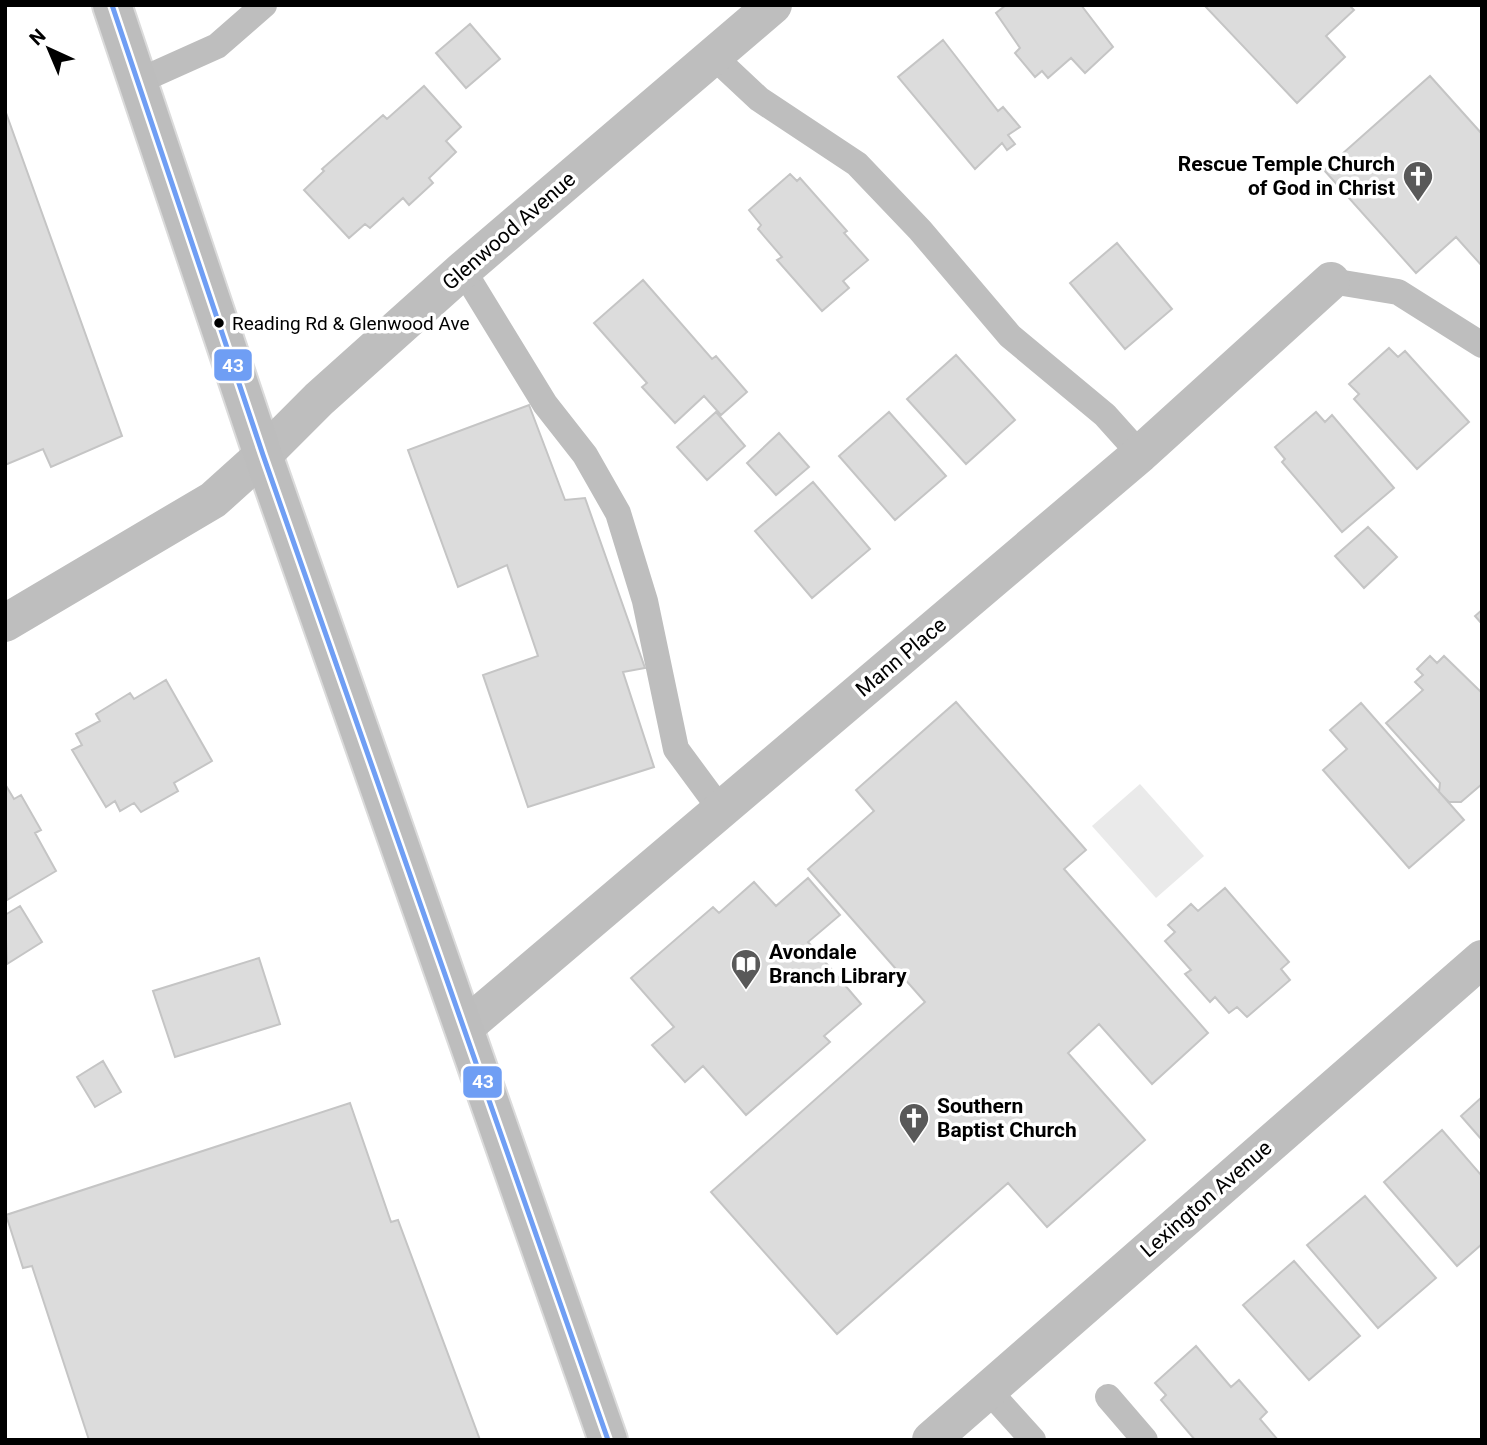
<svg xmlns="http://www.w3.org/2000/svg" width="1487" height="1445" font-family="Roboto,sans-serif">
  <rect width="100%" height="100%" fill="#fff"/>
  <!-- green -->
  <path fill="#eaeaea" d="M 1140,784 L 1204,856 L 1156,898 L 1092,826 Z"/>
  <!-- building -->
  <path fill="#dcdcdc" stroke="#c5c5c5" stroke-width="2" d="M 1006,5 L 1081,5 L 1113,47 L 1085,73 L 1071,58 L 1048,78 L 1042,71 L 1035,77 L 1015,53 L 1020,48 L 996,13 Z
    M 1204,5 L 1349,5 L 1354,10 L 1326,36 L 1345,57 L 1297,103 Z
    M 470,24 L 500,59 L 466,88 L 436,53 Z
    M 943,40 L 998,111 L 1003,107 L 1020,127 L 1008,135 L 1015,144 L 1007,150 L 1002,143 L 975,169 L 898,77 Z
    M 1430,76 L 1482,134 L 1482,266 L 1456,237 L 1416,273 L 1324,170 Z
    M 424,86 L 461,127 L 446,141 L 456,152 L 429,178 L 433,183 L 409,205 L 403,198 L 370,228 L 365,224 L 349,238 L 304,190 L 324,171 L 322,169 L 383,115 L 387,119 Z
    M 5,110 L 122,436 L 51,467 L 43,449 L 5,465 Z
    M 790,174 L 797,181 L 800,178 L 847,231 L 844,233 L 868,260 L 843,281 L 849,288 L 822,311 L 777,260 L 782,257 L 758,229 L 761,225 L 749,210 Z
    M 1117,243 L 1172,309 L 1125,349 L 1070,283 Z
    M 643,280 L 712,359 L 716,356 L 747,392 L 721,415 L 704,396 L 675,423 L 642,387 L 647,383 L 594,323 Z
    M 1389,348 L 1398,357 L 1405,351 L 1469,422 L 1417,469 L 1354,399 L 1359,394 L 1349,384 Z
    M 956,355 L 1015,420 L 966,464 L 907,399 Z
    M 529,405 L 565,500 L 585,498 L 645,668 L 623,672 L 654,767 L 528,807 L 483,675 L 538,656 L 507,565 L 458,587 L 408,450 Z
    M 716,412 L 745,446 L 707,480 L 677,447 Z
    M 889,412 L 946,476 L 895,520 L 839,456 Z
    M 1316,412 L 1325,422 L 1332,415 L 1394,488 L 1342,532 L 1282,462 L 1285,459 L 1275,447 Z
    M 779,433 L 809,467 L 776,495 L 747,463 Z
    M 813,482 L 870,549 L 812,598 L 755,531 Z
    M 1368,527 L 1397,557 L 1364,588 L 1335,556 Z
    M 1482,610 L 1482,624 L 1475,616 Z
    M 1430,656 L 1437,663 L 1444,656 L 1482,693 L 1482,784 L 1461,802 L 1449,802 L 1439,792 L 1440,783 L 1386,723 L 1423,690 L 1415,682 L 1423,675 L 1417,669 Z
    M 166,680 L 212,761 L 174,783 L 178,791 L 141,812 L 134,803 L 120,811 L 115,801 L 106,807 L 72,750 L 82,745 L 76,734 L 100,721 L 96,714 L 130,693 L 134,699 Z
    M 956,702 L 1086,850 L 1064,869 L 1208,1033 L 1152,1084 L 1099,1024 L 1068,1053 L 1145,1140 L 1047,1227 L 1008,1183 L 837,1334 L 711,1192 L 925,1002 L 808,869 L 874,811 L 856,790 Z
    M 1361,703 L 1464,820 L 1409,868 L 1323,770 L 1347,749 L 1330,730 Z
    M 5,784 L 14,799 L 21,795 L 41,830 L 35,833 L 56,871 L 7,900 Z
    M 808,878 L 840,915 L 808,942 L 861,1004 L 824,1036 L 830,1042 L 746,1115 L 703,1066 L 685,1082 L 652,1045 L 674,1027 L 631,978 L 713,907 L 719,913 L 754,882 L 776,906 Z
    M 1225,888 L 1289,962 L 1281,969 L 1290,980 L 1247,1017 L 1237,1007 L 1229,1013 L 1215,997 L 1210,1002 L 1185,974 L 1191,970 L 1165,941 L 1175,932 L 1168,925 L 1191,904 L 1198,911 Z
    M 20,906 L 42,942 L 7,964 L 5,915 Z
    M 259,958 L 280,1024 L 175,1057 L 153,991 Z
    M 103,1061 L 121,1092 L 95,1107 L 77,1077 Z
    M 1482,1097 L 1482,1140 L 1461,1116 Z
    M 350,1103 L 391,1222 L 398,1220 L 480,1440 L 89,1440 L 32,1266 L 23,1268 L 6,1215 Z
    M 1442,1130 L 1482,1176 L 1482,1244 L 1457,1266 L 1384,1182 Z
    M 1365,1196 L 1436,1278 L 1378,1328 L 1307,1245 Z
    M 1294,1261 L 1360,1336 L 1309,1380 L 1243,1305 Z
    M 1196,1346 L 1231,1387 L 1239,1380 L 1267,1412 L 1260,1419 L 1278,1440 L 1195,1440 L 1161,1400 L 1166,1395 L 1155,1383 Z"/>
  <g fill="none" stroke-linecap="round" stroke-linejoin="round">
    <!-- primary casing -->
    <g stroke="#dbdbdb" stroke-width="42">
      <path id="primary" d="M 112,5 L 263,455 L 608,1440"/>
    </g>
    <!-- lane -->
    <path stroke="#bebebe" stroke-width="26" d="M 713,56 L 759,99 L 857,164 L 920,230 L 1010,336 L 1105,415 L 1140,454
      M 139,81 L 217,46 L 264,5
      M 463,270 L 545,404 L 585,455 L 618,513 L 645,601 L 676,749 L 721,810
      M 1331,281 L 1398,292 L 1482,345
      M 988,1390 L 1033,1440
      M 1108,1397 L 1145,1440"/>
    <!-- street -->
    <path stroke="#bebebe" stroke-width="38" d="M 5,623 L 213,500 L 263,455 L 319,399 L 463,270 L 773,5
      M 465,1027 L 1140,454 L 1331,281
      M 931,1440 L 1482,959"/>
    <!-- primary -->
    <use href="#primary" stroke="#bdbdbd" stroke-width="38"/>
    <!-- bus-1 casing -->
    <g stroke="#fff" stroke-width="10">
      <path id="bus-1" d="M 112,5 L 263,455 L 608,1440"/>
    </g>
    <!-- bus-1 -->
    <use href="#bus-1" stroke="#6f9ef4" stroke-width="5"/>
  </g>
  <!-- icons -->
  <defs>
    <g id="church-pin" transform="scale(1.575)"><path d="M0 17L-7.5 6A9.5 9.5 0 1 1 7.5 6Z" fill="#595959" stroke="#fff"/><path d="M-1.2-6h2.4v3.5h3.3v2.4h-3.3V6h-2.4V-.1h-3.3v-2.4h3.3Z" fill="#fff"/></g>
    <g id="library-pin" transform="scale(1.575)"><path d="M0 17L-7.5 6A9.5 9.5 0 1 1 7.5 6Z" fill="#595959" stroke="#fff"/><path d="M-6-4Q-3-5.5-.7-3.5V5Q-3 3-6 4ZM6-4Q3-5.5 .7-3.5V5Q3 3 6 4Z" fill="#fff"/></g>
  </defs>
  <g fill-rule="evenodd">
    <use href="#church-pin" x="1418" y="176"/>
    <use href="#library-pin" x="746" y="964"/>
    <use href="#church-pin" x="914" y="1118"/>
  </g>
  <!-- markers -->
  <circle fill="#000" stroke="#fff" stroke-width="2.5" cx="219" cy="323" r="6"/>
  <g text-anchor="middle" dominant-baseline="central" stroke-width="7" stroke-linejoin="round" paint-order="stroke">
    <!-- bus labels -->
    <g font-size="19" fill="#000" stroke="#fff" text-anchor="start">
      <text x="232" y="323">Reading Rd &amp; Glenwood Ave</text>
    </g>
    <!-- poi labels -->
    <g font-size="21" font-weight="bold" fill="#000" stroke="#fff" text-anchor="start">
      <text x="1395" y="164" text-anchor="end">Rescue Temple Church<tspan x="1395" dy="24">of God in Christ</tspan></text>
      <text x="769" y="952">Avondale<tspan x="769" dy="24">Branch Library</tspan></text>
      <text x="937" y="1106">Southern<tspan x="937" dy="24">Baptist Church</tspan></text>
    </g>
    <!-- street labels -->
    <g font-size="21" fill="#000" stroke="#fff">
      <text transform="translate(509 231) rotate(-41)">Glenwood Avenue</text>
      <text transform="translate(901 657) rotate(-40)">Mann Place</text>
      <text transform="translate(1206 1199) rotate(-41)">Lexington Avenue</text>
    </g>
  </g>
  <g stroke="#fff" stroke-width="2.5">
    <rect x="213" y="348" width="40" height="34" rx="7" fill="#6f9ef4"/>
    <rect x="462" y="1065" width="41" height="34" rx="7" fill="#6f9ef4"/>
  </g>
  <g font-size="19" text-anchor="middle" font-weight="bold" fill="#fff">
    <text x="233" y="372">43</text>
    <text x="483" y="1088">43</text>
  </g>
  <!-- border -->
  <rect width="1487" height="1445" fill="none" stroke="#000000" stroke-width="14"/>
  <!-- north arrow -->
  <g transform="translate(49 49) rotate(316)" stroke="#ffffff" stroke-width="5" paint-order="stroke">
  <path d="M0-5L12 26L0 18L-12 26Z" fill="#000000"/>
  <text y="-10" font-size="19" font-weight="bold" text-anchor="middle" fill="#000000">N</text>
  </g>
</svg>
